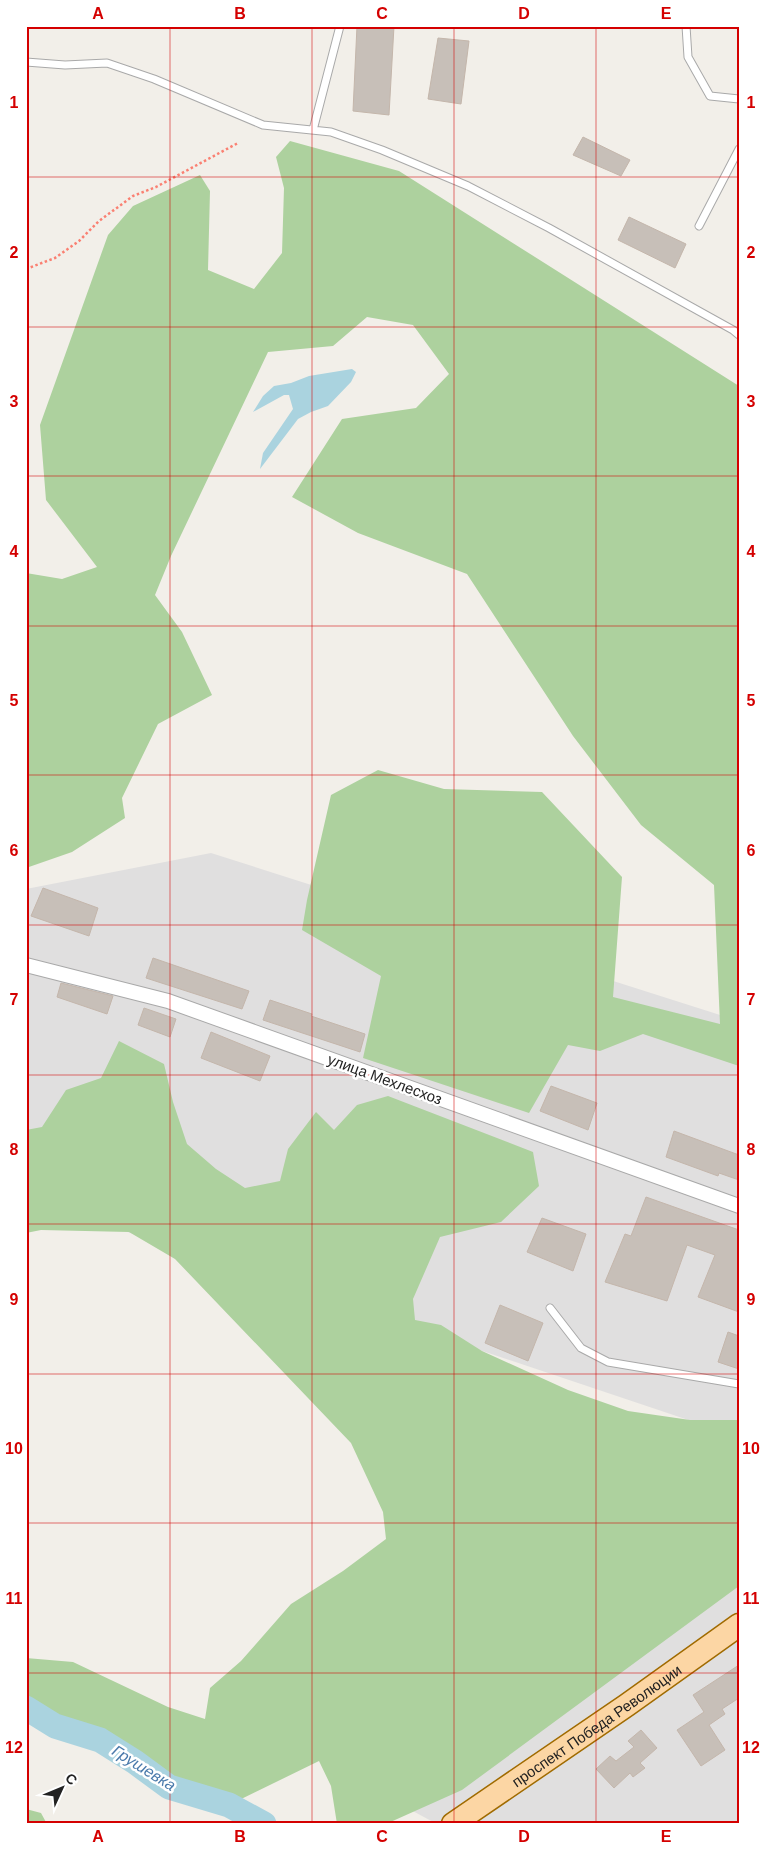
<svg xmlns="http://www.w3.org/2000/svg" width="765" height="1850" font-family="Helvetica,sans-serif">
  <rect width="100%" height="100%" fill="#f2efe9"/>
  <!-- residential -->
  <path fill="#e0dfdf" d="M 211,853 L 739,1021 L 739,1437 L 26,1198 L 26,889 Z
    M 739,1536 L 739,1824 L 437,1824 L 364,1785 Z"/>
  <!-- forest -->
  <path fill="#add19e" d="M 290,141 L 399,171 L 739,386 L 739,1066 L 643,1034 L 600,1051 L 568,1045 L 529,1113 L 363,1058 L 381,976 L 302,930 L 307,900 L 331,795 L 378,770 L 444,789 L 542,792 L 622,877 L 613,997 L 720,1024 L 714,885 L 641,825 L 573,736 L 467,574 L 358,533 L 292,497 L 342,419 L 416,408 L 449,374 L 413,325 L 367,317 L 333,346 L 268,352 L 171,556 L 155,595 L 182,632 L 212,695 L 158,724 L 122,798 L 125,818 L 72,852 L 26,868 L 26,573 L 62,579 L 97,567 L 46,500 L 40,425 L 108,235 L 133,206 L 200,175 L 210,191 L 208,270 L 254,289 L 282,253 L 284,188 L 276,157 Z
    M 119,1041 L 164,1064 L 173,1102 L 187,1144 L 216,1169 L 245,1188 L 280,1181 L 288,1149 L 316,1112 L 334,1130 L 357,1105 L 388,1096 L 533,1152 L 539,1186 L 501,1222 L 440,1237 L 413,1299 L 415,1320 L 441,1325 L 482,1351 L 568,1390 L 628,1411 L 690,1420 L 739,1420 L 739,1586 L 462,1790 L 386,1824 L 337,1824 L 331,1786 L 319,1761 L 229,1805 L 169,1787 L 135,1762 L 100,1740 L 55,1726 L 26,1708 L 26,1658 L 73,1662 L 168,1707 L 205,1719 L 210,1688 L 241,1661 L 291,1604 L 343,1571 L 386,1539 L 383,1512 L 351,1443 L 175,1259 L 129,1232 L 41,1230 L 26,1233 L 26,1130 L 42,1127 L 66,1090 L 101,1078 Z
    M 26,1809 L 41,1813 L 47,1824 L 26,1824 Z"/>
  <!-- water -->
  <path fill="#aad3df" d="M 352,369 L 356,372 L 351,382 L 328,406 L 311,412 L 298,419 L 260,469 L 263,453 L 293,409 L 289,395 L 284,395 L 253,412 L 263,396 L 274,386 L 291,383 L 309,376 Z"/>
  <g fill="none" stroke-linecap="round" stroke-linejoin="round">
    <!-- river -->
    <path stroke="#aad3df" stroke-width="25" d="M 26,1708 L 55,1726 L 100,1740 L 135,1762 L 169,1787 L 229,1805 L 264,1824"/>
  </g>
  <!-- building -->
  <path fill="#c7bfb8" stroke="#c4b6ab" d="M 357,26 L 394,26 L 389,115 L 353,111 Z
    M 438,38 L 469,41 L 461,104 L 428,99 Z
    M 583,137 L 630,160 L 621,176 L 573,155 Z
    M 629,217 L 686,244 L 675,268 L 618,240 Z
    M 43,888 L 98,908 L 89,936 L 31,916 Z
    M 153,958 L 249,991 L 242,1009 L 146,978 Z
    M 61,983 L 113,996 L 107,1014 L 57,997 Z
    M 270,1000 L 312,1014 L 311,1016 L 365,1034 L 360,1052 L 263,1020 Z
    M 144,1008 L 176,1019 L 170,1037 L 138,1025 Z
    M 211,1032 L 270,1056 L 260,1081 L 201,1058 Z
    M 551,1086 L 597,1103 L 588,1130 L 540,1111 Z
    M 674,1131 L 739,1155 L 739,1180 L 719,1173 L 718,1176 L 666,1157 Z
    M 646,1197 L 739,1230 L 739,1312 L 698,1297 L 715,1255 L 687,1245 L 667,1301 L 605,1282 L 625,1234 L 631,1236 Z
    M 542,1218 L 586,1234 L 573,1271 L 527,1252 Z
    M 500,1305 L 543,1323 L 528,1361 L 485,1343 Z
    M 728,1332 L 739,1336 L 739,1369 L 718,1362 Z
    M 739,1665 L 739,1698 L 722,1709 L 725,1714 L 709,1725 L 725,1750 L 701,1766 L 677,1730 L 704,1712 L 693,1695 Z
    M 641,1730 L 657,1748 L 640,1763 L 645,1768 L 633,1777 L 630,1773 L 614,1788 L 596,1769 L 610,1756 L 616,1761 L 634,1747 L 628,1741 Z"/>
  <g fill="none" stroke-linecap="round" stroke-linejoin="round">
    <!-- service casing -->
    <g stroke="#a9a9a9" stroke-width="9">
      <path id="service" d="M 686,26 L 688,57 L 710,96 L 739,99
        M 26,62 L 65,65 L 107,63 L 154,79 L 263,125 L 331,132 L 382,150 L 468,186 L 549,228 L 733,330 L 739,335
        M 313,130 L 340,26
        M 699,226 L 739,149
        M 550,1308 L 581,1348 L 608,1362 L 739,1384"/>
    </g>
    <!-- minor casing -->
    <g stroke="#a9a9a9" stroke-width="16">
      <path id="minor" d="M 26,965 L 168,1001 L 739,1206"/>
    </g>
    <!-- primary casing -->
    <g stroke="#a06b00" stroke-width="25">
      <g id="primary">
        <path id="s1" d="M 453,1824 L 627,1705 L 739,1625"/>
      </g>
    </g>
    <!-- path -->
    <path stroke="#fa8072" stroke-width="2.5" stroke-dasharray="2.5 2.5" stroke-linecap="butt" d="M 26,269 L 55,258 L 79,241 L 99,221 L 133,196 L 156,187 L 238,143"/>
    <!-- service -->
    <use href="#service" stroke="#fff" stroke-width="7"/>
    <!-- minor -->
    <use href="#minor" stroke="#fff" stroke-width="14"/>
    <!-- primary -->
    <use href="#primary" stroke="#fcd6a4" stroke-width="22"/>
  </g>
  <!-- grid -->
  <path fill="none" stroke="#d40000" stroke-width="1" stroke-opacity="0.55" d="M 170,26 L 170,1824M 312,26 L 312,1824M 454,26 L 454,1824M 596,26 L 596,1824M 26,177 L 739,177M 26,327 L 739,327M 26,476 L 739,476M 26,626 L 739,626M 26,775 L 739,775M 26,925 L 739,925M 26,1075 L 739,1075M 26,1224 L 739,1224M 26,1374 L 739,1374M 26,1523 L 739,1523M 26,1673 L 739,1673"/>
  <g text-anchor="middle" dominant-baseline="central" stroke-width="5" stroke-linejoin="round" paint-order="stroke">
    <!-- street labels -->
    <g font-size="15" fill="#222" stroke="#fff">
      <text transform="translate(385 1079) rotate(20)">улица Мехлесхоз</text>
      <text stroke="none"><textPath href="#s1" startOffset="174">проспект Победа Революции</textPath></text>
    </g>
    <!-- water labels -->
    <g font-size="16" font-style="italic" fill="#4a7aab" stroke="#fff">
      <text transform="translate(144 1768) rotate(32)">Грушевка</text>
    </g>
  </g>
  <!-- border -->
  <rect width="765" height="1850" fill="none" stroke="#ffffff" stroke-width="55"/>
  <!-- north arrow -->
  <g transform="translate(62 1788) rotate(46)" stroke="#ffffff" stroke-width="4" paint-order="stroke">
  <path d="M0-4L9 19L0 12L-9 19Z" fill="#222222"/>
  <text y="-8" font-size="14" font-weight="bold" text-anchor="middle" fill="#222222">С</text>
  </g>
  <rect x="28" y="28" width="710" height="1794" fill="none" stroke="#d40000" stroke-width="2"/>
  <g font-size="16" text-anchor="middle" font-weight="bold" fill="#d40000">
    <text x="98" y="19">A</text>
    <text x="240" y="19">B</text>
    <text x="382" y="19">C</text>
    <text x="524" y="19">D</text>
    <text x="666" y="19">E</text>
    <text x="14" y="108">1</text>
    <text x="751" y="108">1</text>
    <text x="14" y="258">2</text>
    <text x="751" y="258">2</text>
    <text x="14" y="407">3</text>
    <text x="751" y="407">3</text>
    <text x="14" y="557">4</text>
    <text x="751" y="557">4</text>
    <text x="14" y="706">5</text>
    <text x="751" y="706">5</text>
    <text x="14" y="856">6</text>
    <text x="751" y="856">6</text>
    <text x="14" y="1005">7</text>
    <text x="751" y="1005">7</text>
    <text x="14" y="1155">8</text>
    <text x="751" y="1155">8</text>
    <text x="14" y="1305">9</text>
    <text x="751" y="1305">9</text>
    <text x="14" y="1454">10</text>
    <text x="751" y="1454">10</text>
    <text x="14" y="1604">11</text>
    <text x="751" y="1604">11</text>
    <text x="14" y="1753">12</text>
    <text x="751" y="1753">12</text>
    <text x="98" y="1842">A</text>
    <text x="240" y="1842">B</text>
    <text x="382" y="1842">C</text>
    <text x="524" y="1842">D</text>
    <text x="666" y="1842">E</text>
  </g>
</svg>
